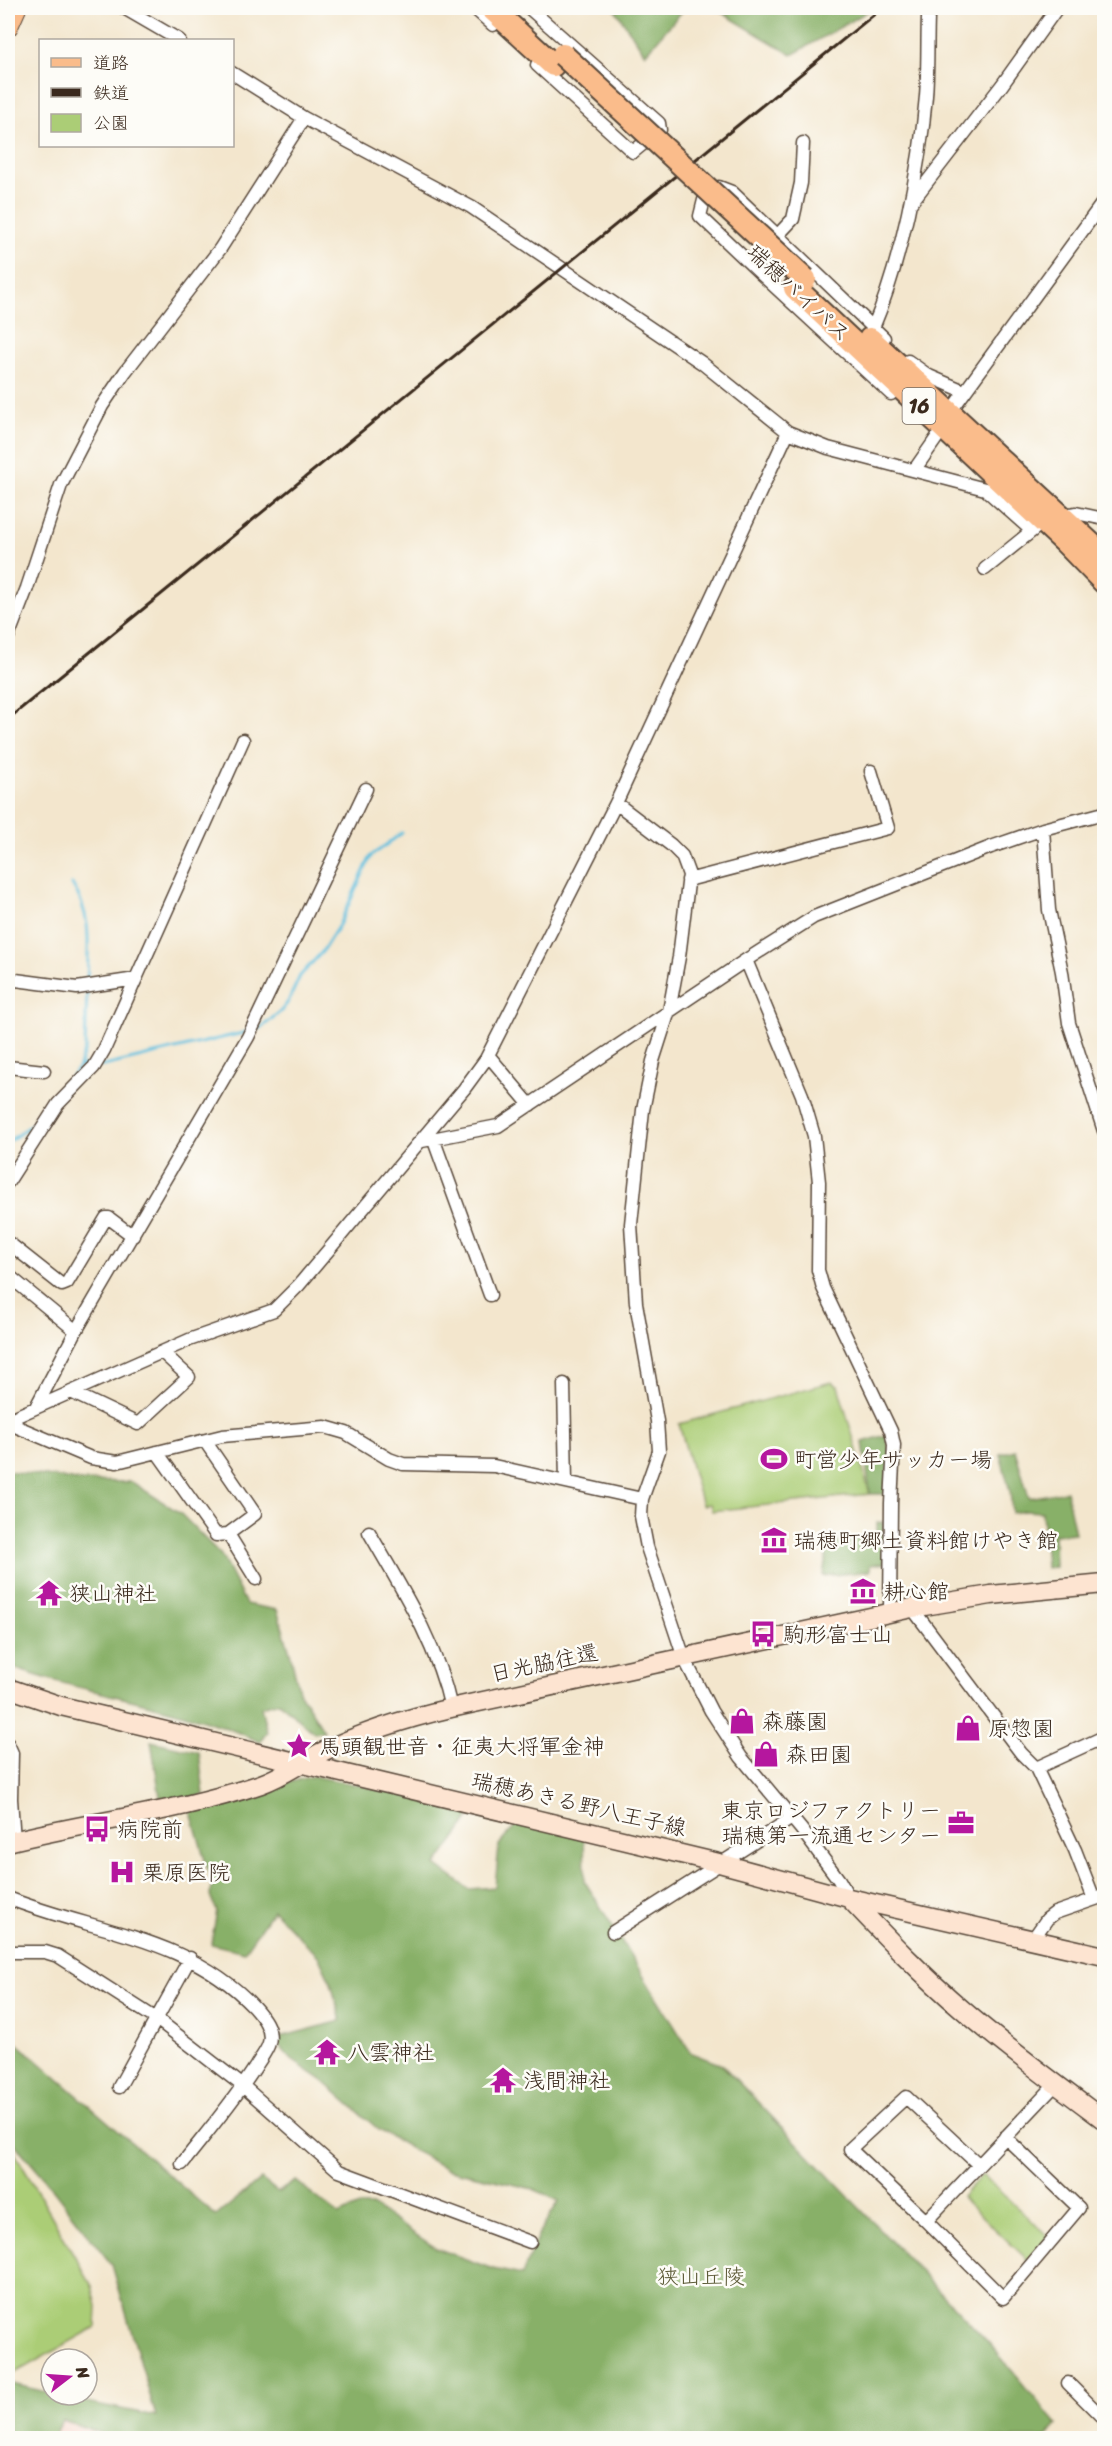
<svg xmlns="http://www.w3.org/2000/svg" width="1112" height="2446" font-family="Sriracha,'Klee One',sans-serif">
  <rect width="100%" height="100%" fill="#fdfcf7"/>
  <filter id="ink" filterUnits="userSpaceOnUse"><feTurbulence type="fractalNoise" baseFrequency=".0167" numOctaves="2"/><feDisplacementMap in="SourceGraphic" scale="12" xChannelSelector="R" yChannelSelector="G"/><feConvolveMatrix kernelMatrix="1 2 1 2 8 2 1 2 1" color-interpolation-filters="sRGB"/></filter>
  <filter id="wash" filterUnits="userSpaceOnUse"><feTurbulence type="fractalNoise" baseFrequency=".008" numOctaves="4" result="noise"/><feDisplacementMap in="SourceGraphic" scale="24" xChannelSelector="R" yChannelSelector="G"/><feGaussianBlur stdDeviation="1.35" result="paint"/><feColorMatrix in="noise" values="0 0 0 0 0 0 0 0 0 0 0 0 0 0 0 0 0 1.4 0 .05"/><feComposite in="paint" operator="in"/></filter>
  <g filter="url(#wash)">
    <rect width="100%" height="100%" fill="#f3e6cd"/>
    <!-- built -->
    <path fill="#f6d1c6" d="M 62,2420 L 107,2438 L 54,2438 Z"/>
    <!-- green -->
    <path fill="#abcd76" stroke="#737c4a" stroke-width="1.5" d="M 831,1382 L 838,1386 L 870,1494 L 712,1511 L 710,1504 L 702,1505 L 679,1424 Z
      M 8,2144 L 15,2153 L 92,2286 L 97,2306 L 96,2327 L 8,2377 Z
      M 982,2175 L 1049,2237 L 1029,2261 L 961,2197 Z"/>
    <!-- forest -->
    <path fill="#88b067" stroke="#626d42" stroke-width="1.5" d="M 614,8 L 685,8 L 645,54 Z
      M 714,8 L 874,8 L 792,55 Z
      M 886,1435 L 890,1452 L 885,1494 L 870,1494 L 863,1442 Z
      M 1015,1450 L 1029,1498 L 1066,1491 L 1075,1533 L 1054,1535 L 1055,1567 L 1046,1568 L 1042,1512 L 1025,1511 L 1012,1513 L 1010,1491 L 1000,1454 Z
      M 8,1471 L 82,1481 L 132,1482 L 180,1513 L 221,1555 L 246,1604 L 277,1610 L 290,1652 L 299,1691 L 324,1731 L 314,1733 L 279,1702 L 261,1707 L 267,1732 L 260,1742 C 180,1704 90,1696 8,1666 Z
      M 883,1522 L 885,1563 L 870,1565 L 870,1571 L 823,1576 L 828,1544 L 877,1535 L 877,1523 Z
      M 151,1741 L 199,1752 L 204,1795 L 161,1803 Z
      M 313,1776 L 476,1809 L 436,1865 L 469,1889 L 495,1887 L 499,1845 L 522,1818 L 584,1833 L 585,1882 L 691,2053 L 722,2065 L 989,2343 L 1057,2425 L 1045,2438 L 116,2438 L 62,2420 L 54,2438 L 8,2437 L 8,2383 L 51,2393 L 51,2395 L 156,2416 L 112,2265 L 48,2183 L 8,2136 L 8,2039 L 16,2042 L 216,2216 L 261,2179 L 278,2192 L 296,2181 L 339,2215 L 359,2206 L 373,2206 L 436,2248 L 493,2269 L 522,2275 L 538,2235 L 559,2201 L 533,2189 L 446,2169 L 379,2130 L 323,2081 L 292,2060 L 273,2039 L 341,2021 L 331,1983 L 319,1957 L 273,1910 L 244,1952 L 211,1944 L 217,1911 L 210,1896 L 212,1884 L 190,1809 Z"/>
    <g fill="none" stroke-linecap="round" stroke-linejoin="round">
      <!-- stream -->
      <path stroke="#5ebedd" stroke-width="3" d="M 72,884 C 93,917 88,945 87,983
        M 256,1029 L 261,1028 L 281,1011 L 288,1002 L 300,976 L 322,952 L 339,925 L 371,856 L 402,833
        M 79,1066 L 85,1049 L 87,990
        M 99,1066 L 104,1066 L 247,1032
        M 8,1142 L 35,1122 L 79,1067 L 92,1064"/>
    </g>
  </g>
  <g filter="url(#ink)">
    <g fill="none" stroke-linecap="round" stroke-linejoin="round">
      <!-- street casing -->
      <g stroke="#574638" stroke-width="15">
        <path id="street" d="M 124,8 L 179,40
          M 474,8 L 493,25
          M 529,8 L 659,123 L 660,130 L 633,152 L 537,65
          M 232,73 L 304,118 L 471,207 L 702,363 L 788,432 L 828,448 L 985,489 L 1031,530
          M 910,204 L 1002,85 L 1057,8
          M 777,236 L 793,219 L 801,183 L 803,143
          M 873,328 C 901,262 920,168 926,96 C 928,70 927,44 928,18
          M 884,338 L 732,192 L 719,187 L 704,200 L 700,216 L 760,273 L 891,394
          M 908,361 L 929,376 L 964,391
          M 950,412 L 1104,201
          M 915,469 L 940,433
          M 1059,516 L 1076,513 L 1104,519
          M 985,569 L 1038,526
          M 8,637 L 27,588 L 61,485 L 102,406 L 125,372 L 220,249 L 304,118
          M 616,803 L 671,845 L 682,856 L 689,875 L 679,957 L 669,1011 L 653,1061 L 643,1110 L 631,1224 L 636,1303 L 657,1421 L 659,1451 L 642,1499 L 641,1516 L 647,1547 L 684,1658 L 711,1711 L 741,1757 L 801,1829 L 839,1880 L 849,1898
          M 1043,829 L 1049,910 L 1062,972 L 1069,1023 L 1104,1131
          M 688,880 L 888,828 L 871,771
          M 746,960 L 802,1095 L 814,1136 L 819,1182 L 818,1270 L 823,1288 L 891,1431 L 894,1445 L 891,1503 L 890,1612
          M 8,979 L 77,988 L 136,979
          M 488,1055 L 530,1105
          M 8,1067 L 44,1071
          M 433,1138 L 490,1295
          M 422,1141 L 498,1126 L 746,960 L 814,917 L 991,847 L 1043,829 L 1104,813
          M 8,1182 L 58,1104 L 94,1067 L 104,1050 L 243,740
          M 8,1248 L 10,1244 L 62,1285 L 67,1283 L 106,1218 L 109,1218 L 133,1236
          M 8,1275 L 76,1331
          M 564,1384 L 566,1482
          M 71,1392 L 138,1424 L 189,1377 L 162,1352
          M 36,1407 L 76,1331 L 248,1037 L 366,789
          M 8,1420 L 189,1340 L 274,1310 L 299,1285 L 464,1089 L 486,1059 L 616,803 L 788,432
          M 8,1423 L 91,1458 L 117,1462 L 222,1436 L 325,1427 L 346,1433 L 389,1459 L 403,1464 L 494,1466 L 642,1499
          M 205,1441 L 255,1514 L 228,1534
          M 157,1452 L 216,1535 L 228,1534 L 256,1579
          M 369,1532 C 402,1589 437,1644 451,1708
          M 912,1608 L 1021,1753 L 1036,1768 L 1075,1850 L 1094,1899
          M 8,1744 L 12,1753 L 11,1799 L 14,1840
          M 1036,1768 L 1104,1737
          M 8,1898 C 92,1932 188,1936 254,2007 C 262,2016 273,2029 269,2043 C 267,2051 260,2059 256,2066 C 234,2101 207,2132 182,2164
          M 613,1932 L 792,1818
          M 1033,1939 L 1047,1919 L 1055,1913 L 1104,1896
          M 8,1952 L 45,1952 L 58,1956 L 158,2020 L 243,2086 L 339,2171 L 530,2242
          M 119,2087 L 190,1958
          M 1005,2137 L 1079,2208 L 1003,2298 L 926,2221 L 1056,2084
          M 926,2221 L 850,2149 L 906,2097 L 979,2165
          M 1068,2383 L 1104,2419"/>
      </g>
      <!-- secondary casing -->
      <g stroke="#574638" stroke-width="21">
        <path id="secondary" d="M 8,1688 L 61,1706 L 723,1864 L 849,1898 L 1104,1956
          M 8,1842 C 91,1821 179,1812 261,1784 C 284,1776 301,1762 322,1752 C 363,1732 408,1718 451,1708 L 912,1608 L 991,1595 L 1104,1584
          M 849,1898 C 885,1936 923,1976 963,2010 C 1008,2049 1057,2085 1104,2120"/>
      </g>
      <!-- primary casing -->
      <g stroke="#574638" stroke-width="22">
        <path id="primary" d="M 8,26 L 16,8"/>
      </g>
      <!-- highway casing -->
      <g stroke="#574638" stroke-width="26">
        <path id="highway" d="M 491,8 L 553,65
          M 795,288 L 1065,542 L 1104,582
          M 870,339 L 1104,556"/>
      </g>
      <!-- street -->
      <use href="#street" stroke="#fff" stroke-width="12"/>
      <!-- secondary -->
      <use href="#secondary" stroke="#fde4d1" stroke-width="18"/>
      <!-- primary -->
      <use href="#primary" stroke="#fabc8b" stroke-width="20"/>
      <!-- highway -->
      <use href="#highway" stroke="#fabc8b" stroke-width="22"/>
      <!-- rail -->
      <path stroke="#3b2a1e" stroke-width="3" d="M 8,719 L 882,8"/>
      <!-- highway-bridge casing -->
      <g stroke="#574638" stroke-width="26" stroke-linecap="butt">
        <path id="highway-bridge" d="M 563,55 L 805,279"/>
      </g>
      <!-- highway-bridge -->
      <use href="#highway-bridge" stroke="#fabc8b" stroke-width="22"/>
    </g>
  </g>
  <!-- icons -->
  <defs>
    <g id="stadium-bare" transform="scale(2.07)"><path d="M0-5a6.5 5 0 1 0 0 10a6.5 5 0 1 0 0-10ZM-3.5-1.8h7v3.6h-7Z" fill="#b5179e" stroke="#fdfcf7" stroke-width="2.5" paint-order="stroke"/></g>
    <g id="museum-bare" transform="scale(2.07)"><path d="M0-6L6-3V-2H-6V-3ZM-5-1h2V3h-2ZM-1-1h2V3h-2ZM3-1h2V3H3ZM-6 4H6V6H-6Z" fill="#b5179e" stroke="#fdfcf7" stroke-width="2.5" paint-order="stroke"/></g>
    <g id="temple-bare" transform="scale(2.07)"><path d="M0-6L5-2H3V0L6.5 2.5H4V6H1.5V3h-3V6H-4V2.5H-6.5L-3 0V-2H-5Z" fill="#b5179e" stroke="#fdfcf7" stroke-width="2.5" paint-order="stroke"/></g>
    <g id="bus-bare" transform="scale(2.07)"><path d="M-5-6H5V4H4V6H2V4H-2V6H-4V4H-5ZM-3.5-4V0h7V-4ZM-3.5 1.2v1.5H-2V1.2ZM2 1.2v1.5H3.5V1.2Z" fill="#b5179e" stroke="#fdfcf7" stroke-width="2.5" paint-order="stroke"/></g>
    <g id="shop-bare" transform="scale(2.07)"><path d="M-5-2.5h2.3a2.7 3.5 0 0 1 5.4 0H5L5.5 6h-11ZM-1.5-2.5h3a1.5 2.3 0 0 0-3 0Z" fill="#b5179e" stroke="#fdfcf7" stroke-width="2.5" paint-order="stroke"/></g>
    <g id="sight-bare" transform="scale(2.07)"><path d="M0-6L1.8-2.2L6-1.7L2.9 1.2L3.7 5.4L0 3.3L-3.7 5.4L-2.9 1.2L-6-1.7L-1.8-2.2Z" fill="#b5179e" stroke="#fdfcf7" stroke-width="2.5" paint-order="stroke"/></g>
    <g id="office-bare" transform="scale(2.07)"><path d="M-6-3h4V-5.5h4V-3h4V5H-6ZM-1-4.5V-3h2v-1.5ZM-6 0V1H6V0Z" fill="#b5179e" stroke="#fdfcf7" stroke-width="2.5" paint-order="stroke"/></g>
    <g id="hospital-bare" transform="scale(2.07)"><path d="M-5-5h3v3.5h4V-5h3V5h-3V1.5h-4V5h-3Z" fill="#b5179e" stroke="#fdfcf7" stroke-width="2.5" paint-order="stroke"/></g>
  </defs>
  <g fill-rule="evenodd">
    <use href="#stadium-bare" x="774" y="1459"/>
    <use href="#museum-bare" x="774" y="1540"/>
    <use href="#museum-bare" x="863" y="1591"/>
    <use href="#temple-bare" x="49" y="1593"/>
    <use href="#bus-bare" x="763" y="1634"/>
    <use href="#shop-bare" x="742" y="1721"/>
    <use href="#shop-bare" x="968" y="1728"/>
    <use href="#sight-bare" x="299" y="1746"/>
    <use href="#shop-bare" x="766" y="1754"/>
    <use href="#office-bare" x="961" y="1823"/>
    <use href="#bus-bare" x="97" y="1829"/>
    <use href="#hospital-bare" x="122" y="1872"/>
    <use href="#temple-bare" x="327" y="2052"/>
    <use href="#temple-bare" x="503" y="2080"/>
  </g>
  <g text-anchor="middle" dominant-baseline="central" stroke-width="5" stroke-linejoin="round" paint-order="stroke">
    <!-- shield labels -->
    <rect fill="#fdfcf7" stroke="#75695f" stroke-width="1.5" x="902.5" y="388" width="33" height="36" rx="4.5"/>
    <g font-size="21" font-weight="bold" fill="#3b2a1e">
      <text x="919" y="406">16</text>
    </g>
    <!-- street labels -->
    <g font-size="22" fill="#3b2a1e" stroke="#fdfcf7">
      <text transform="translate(799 293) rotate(43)">瑞穂バイパス</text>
      <text transform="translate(544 1663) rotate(-12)">日光脇往還</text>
      <text transform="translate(579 1804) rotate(13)">瑞穂あきる野八王子線</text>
    </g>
    <!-- poi labels -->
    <g font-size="22" fill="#3b2a1e" stroke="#fdfcf7" text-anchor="start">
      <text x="794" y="1459">町営少年サッカー場</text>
      <text x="794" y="1540">瑞穂町郷土資料館けやき館</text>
      <text x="883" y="1591">耕心館</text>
      <text x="69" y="1593">狭山神社</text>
      <text x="783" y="1634">駒形富士山</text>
      <text x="762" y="1721">森藤園</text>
      <text x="988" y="1728">原惣園</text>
      <text x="319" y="1746">馬頭観世音・征夷大将軍金神</text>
      <text x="786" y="1754">森田園</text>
      <text x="941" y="1810" text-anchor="end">東京ロジファクトリー<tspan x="941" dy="25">瑞穂第一流通センター</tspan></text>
      <text x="117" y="1829">病院前</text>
      <text x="142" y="1872">栗原医院</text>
      <text x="347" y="2052">八雲神社</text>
      <text x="523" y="2080">浅間神社</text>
    </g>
    <!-- park labels -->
    <g font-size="22" fill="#5d5b38" stroke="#fdfcf7">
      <text x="701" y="2276">狭山丘陵</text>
    </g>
  </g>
  <!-- margin -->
  <rect width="1112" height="2446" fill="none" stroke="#fdfcf7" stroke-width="30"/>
  <!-- legend -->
  <rect x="39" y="39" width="195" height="108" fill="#fdfcf7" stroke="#afa8a0" stroke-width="1.5"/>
  <rect x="51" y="58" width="30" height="9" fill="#fabc8b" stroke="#afa8a0" stroke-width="1.5"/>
  <text x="93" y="69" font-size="18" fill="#3b2a1e">道路</text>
  <rect x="51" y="88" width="30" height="9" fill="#3b2a1e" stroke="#afa8a0" stroke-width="1.5"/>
  <text x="93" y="99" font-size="18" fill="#3b2a1e">鉄道</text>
  <rect x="51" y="114" width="30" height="18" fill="#abcd76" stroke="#afa8a0" stroke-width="1.5"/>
  <text x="93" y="129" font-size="18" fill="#3b2a1e">公園</text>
  <!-- north arrow -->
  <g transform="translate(69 2377) rotate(73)"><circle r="28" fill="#fdfcf7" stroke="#afa8a0" stroke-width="1.5"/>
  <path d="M0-4.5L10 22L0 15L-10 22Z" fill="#b5179e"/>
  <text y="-9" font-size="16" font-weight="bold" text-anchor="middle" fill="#3b2a1e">N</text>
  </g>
</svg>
